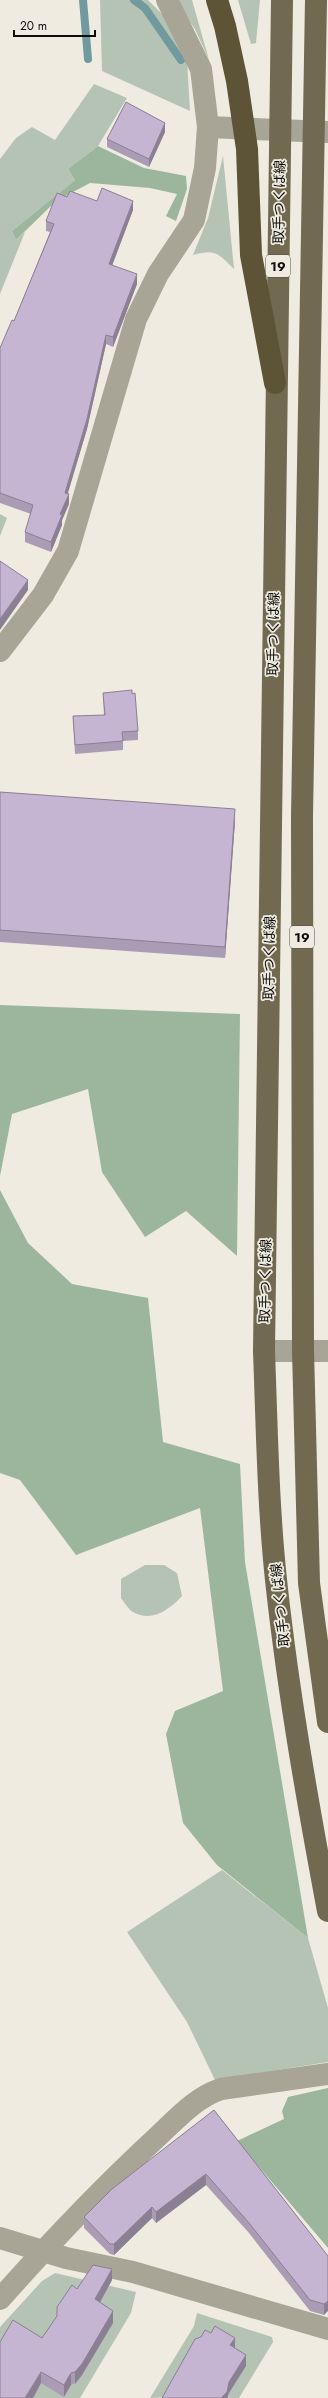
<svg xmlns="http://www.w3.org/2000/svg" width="328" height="2398" font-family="Jost,'Noto Sans JP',sans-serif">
  <rect width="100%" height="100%" fill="#efebe0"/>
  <!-- green -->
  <path fill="#b4c3b4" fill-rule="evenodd" d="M 100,0 L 148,0 L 164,16 L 187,60 L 190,111 L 102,71 Z
    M 174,0 L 192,0 L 209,60 L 195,29 Z
    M 238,0 L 260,0 L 256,43 L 251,44 Z
    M 94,84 L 127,98 L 98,146 L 68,169 L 75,180 L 12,231 L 16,240 L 25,232 L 0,294 L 0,159 L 16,138 L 32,127 L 55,140 Z
    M 223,156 L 234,269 C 218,253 215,249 193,255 L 208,218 Z
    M 0,514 L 7,518 L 0,536 Z
    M 145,1565 L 164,1565 L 177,1573 L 182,1596 C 170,1609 152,1623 133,1612 C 129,1610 124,1602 121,1598 L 121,1579 Z
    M 222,1870 L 308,1938 L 328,2008 L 328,2062 L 215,2080 L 187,2022 L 127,1932 Z
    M 55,2273 L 136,2292 L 131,2313 L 80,2398 L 32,2398 L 0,2353 L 0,2327 L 42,2281 ZM 64,2358 L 84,2372 L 75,2384 L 71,2385 L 64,2397 Z
    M 197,2313 L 272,2337 L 273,2342 L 239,2398 L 229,2398 L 229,2393 L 150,2398 L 194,2326 Z"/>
  <!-- forest -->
  <path fill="#9cb69d" d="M 98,146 L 144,168 L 186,176 L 187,189 L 176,221 L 166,216 L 177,194 L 150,188 L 90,183 L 56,201 L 16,240 L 12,231 L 75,180 L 68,169 Z
    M 0,1005 L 240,1014 L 237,1256 L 186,1211 L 145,1237 L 102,1172 L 88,1089 L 12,1114 L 0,1176 Z
    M 0,1190 L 28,1243 L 72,1284 L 148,1298 L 163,1442 L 240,1464 L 245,1562 L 308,1938 L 217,1865 L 183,1823 L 166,1734 L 175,1711 L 223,1691 L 200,1508 L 76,1555 L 20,1480 L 0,1473 Z
    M 328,2088 L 328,2248 L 237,2141 L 284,2119 L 282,2111 L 288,2097 Z"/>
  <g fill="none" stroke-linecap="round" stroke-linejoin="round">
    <!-- stream -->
    <path stroke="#709a9e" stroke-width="8" d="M 83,0 L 88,59
      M 134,0 L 145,8 L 181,60"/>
    <!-- street -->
    <path stroke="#a8a496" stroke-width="22" d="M 208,127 L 328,132
      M 0,651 L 43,595 L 68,551 L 136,319 L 158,274 L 194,220 L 205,168 L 208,127 L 201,69 L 167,0
      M 264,1351 L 328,1351
      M 0,2238 L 66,2258 L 133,2272 L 328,2329
      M 0,2299 C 49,2244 100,2190 154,2140 C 175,2121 194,2098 221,2089 L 328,2074"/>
    <!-- primary -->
    <path stroke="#716950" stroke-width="22" d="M 282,0 L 264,1351 C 267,1430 268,1510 277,1589 C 289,1697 308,1804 328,1911
      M 316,0 L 302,816 L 303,1350 L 309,1583 L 328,1722"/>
    <!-- highway -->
    <path stroke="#5d5437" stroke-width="22" d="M 217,0 L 225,26 L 237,81 L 247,149 L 251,255 L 275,383"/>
  </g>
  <!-- wall -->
  <path fill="#aa9cb5" d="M 165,132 L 149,167 L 107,147 L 107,139 Z
    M 67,197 L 97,201 L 133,210 L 112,265 L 137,284 L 113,347 L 106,344 L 87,429 L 67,494 L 69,504 L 62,520 L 62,525 L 51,552 L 25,542 L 25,532 L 31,514 L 0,503 L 0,348 L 14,321 L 50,232 L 46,231 L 46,221 Z
    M 103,693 L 138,731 L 138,740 L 123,741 L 123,750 L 75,754 L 73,716 L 104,716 Z
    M 0,792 L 235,821 L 225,958 L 0,942 Z
    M 214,2110 L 328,2256 L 324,2315 L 310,2311 L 249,2233 L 206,2185 L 156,2223 L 152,2218 L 114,2255 L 110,2254 L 84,2228 L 84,2217 Z
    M 112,2280 L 100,2303 L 113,2323 L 82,2375 L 75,2384 L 71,2385 L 64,2397 L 41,2383 L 33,2398 L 42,2338 L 77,2289 Z"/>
  <!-- shaded-wall -->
  <path fill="#8b7f93" d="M 165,123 L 165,132 L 149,167 L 149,159 Z
    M 133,201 L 133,210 L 109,274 L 109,264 Z
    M 137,274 L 137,284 L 113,347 L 113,337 Z
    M 106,335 L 106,344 L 87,429 L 65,503 L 65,493 Z
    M 69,494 L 69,504 L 62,520 L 62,525 L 51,552 L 51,542 L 60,514 Z
    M 28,580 L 28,590 L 0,630 L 0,619 Z
    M 235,809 L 235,821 L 225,958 L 225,947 Z
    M 206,2174 L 206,2185 L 156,2223 L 156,2212 Z
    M 152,2207 L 152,2218 L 114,2255 L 114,2244 Z
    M 112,2269 L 112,2280 L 95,2311 L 95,2299 Z
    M 328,2301 L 328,2311 L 324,2315 L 324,2304 Z
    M 113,2311 L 113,2323 L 82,2375 L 75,2384 L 75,2372 Z
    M 235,2338 L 235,2349 L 230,2345 Z
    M 246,2355 L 246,2366 L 229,2393 L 228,2398 L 221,2398 L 229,2382 Z
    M 41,2372 L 41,2383 L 33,2398 L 25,2398 Z
    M 71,2373 L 71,2385 L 64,2397 L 64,2385 Z"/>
  <!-- building -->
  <path fill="#c6b5d2" stroke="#8b7f93" d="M 126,102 L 165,123 L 149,159 L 107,139 Z
    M 102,188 L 133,201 L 109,264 L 137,274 L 113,337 L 106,335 L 87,419 L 65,493 L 69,494 L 60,514 L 62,515 L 51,542 L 25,532 L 33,505 L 0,493 L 0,348 L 12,320 L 14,321 L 54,224 L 46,221 L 57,193 L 67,197 L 70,191 L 97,201 Z
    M 0,561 L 28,580 L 0,619 Z
    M 132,690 L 132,694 L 135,693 L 138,731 L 122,732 L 123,741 L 75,745 L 73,716 L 105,715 L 103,693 Z
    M 0,792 L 235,809 L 225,947 L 0,930 Z
    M 214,2110 L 328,2256 L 328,2301 L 324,2304 L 310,2300 L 249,2223 L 206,2174 L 156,2212 L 152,2207 L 114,2244 L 110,2244 L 84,2217 L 112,2189 Z
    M 93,2265 L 112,2269 L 95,2299 L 113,2311 L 82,2364 L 75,2372 L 71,2373 L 64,2385 L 41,2372 L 25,2398 L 0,2398 L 0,2342 L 13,2320 L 42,2338 L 57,2316 L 57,2307 L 72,2285 L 77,2289 Z
    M 215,2326 L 235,2338 L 230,2345 L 246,2355 L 229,2382 L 227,2392 L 221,2398 L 162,2398 L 195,2339 L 201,2337 L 205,2330 L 211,2333 Z"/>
  <g text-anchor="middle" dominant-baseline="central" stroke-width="3.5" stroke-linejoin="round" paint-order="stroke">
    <!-- shield labels -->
    <g fill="#efebe0" stroke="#52504a" stroke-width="1">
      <rect x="266" y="255" width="24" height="22" rx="3"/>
      <rect x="290" y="926" width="24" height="22" rx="3"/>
    </g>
    <g font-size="13" font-weight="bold" fill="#0e0d09">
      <text x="278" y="266">19</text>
      <text x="302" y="937">19</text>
    </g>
    <!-- street labels -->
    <g font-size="14" fill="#0e0d09" stroke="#efebe0">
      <text transform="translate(279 202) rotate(-89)">取手つくば線</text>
      <text transform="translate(273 634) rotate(-89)">取手つくば線</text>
      <text transform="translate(269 958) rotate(-89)">取手つくば線</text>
      <text transform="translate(265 1281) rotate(-89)">取手つくば線</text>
      <text transform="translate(280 1605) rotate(-96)">取手つくば線</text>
    </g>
  </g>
  <!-- scale -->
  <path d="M14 30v6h81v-6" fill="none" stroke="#0e0d09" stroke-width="2"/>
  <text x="20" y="30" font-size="12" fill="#0e0d09" stroke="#efebe0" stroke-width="3" paint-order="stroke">20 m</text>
</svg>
